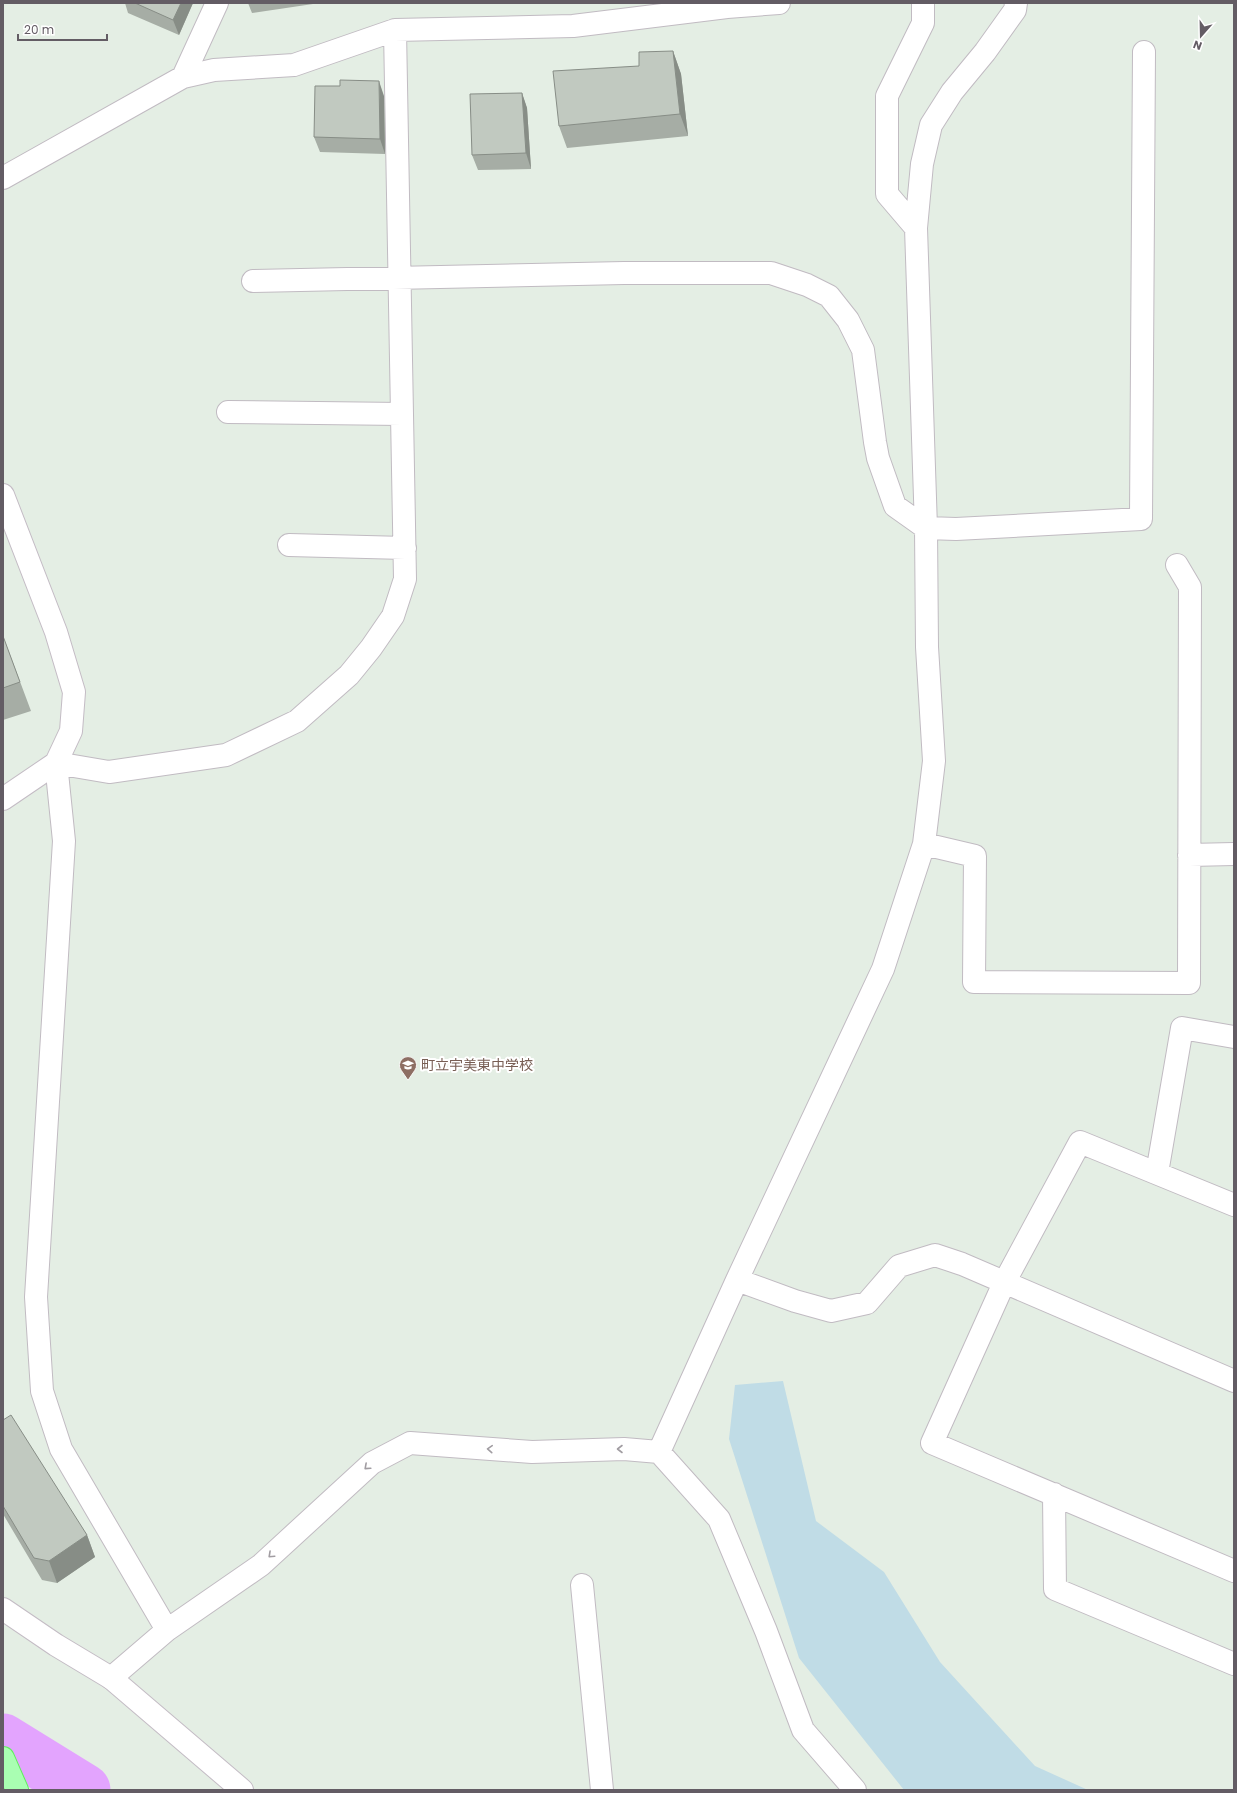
<svg xmlns="http://www.w3.org/2000/svg" width="1237" height="1793" font-family="Poppins,'Noto Sans JP',sans-serif">
  <rect width="100%" height="100%" fill="#e4eee4"/>
  <!-- green -->
  <path fill="#c0dce6" d="M 783,1381 L 816,1521 L 884,1572 L 940,1662 L 1035,1766 L 1088,1790 L 904,1790 L 799,1658 L 729,1439 L 735,1385 Z"/>
  <g fill="none" stroke-linecap="round" stroke-linejoin="round">
    <!-- river -->
    <path stroke="#e3a4fe" stroke-width="53" d="M 3,1740 L 84,1790"/>
    <!-- street casing -->
    <g stroke="#c1bbc2" stroke-width="24">
      <path id="street" d="M 183,77 L 217,3
        M 3,178 L 183,77 L 214,70 L 294,65 L 395,30 L 573,26 L 727,7 L 779,3
        M 916,228 L 887,194 L 887,96 L 923,23 L 923,3
        M 253,281 L 624,273 L 771,273 L 807,285 L 829,296 L 848,320 L 863,350 L 875,442 L 878,458 L 895,506 L 926,528 L 956,529 L 1141,519 L 1144,52
        M 228,412 L 402,414
        M 289,545 L 405,548
        M 924,844 L 975,856 L 974,982 L 1189,983 L 1190,587 L 1177,565
        M 1189,855 L 1234,854
        M 1157,1173 L 1182,1028 L 1234,1037
        M 1234,1205 L 1080,1142 L 1004,1283 L 932,1443 L 1234,1571
        M 737,1280 L 795,1301 L 831,1311 L 867,1303 L 899,1266 L 935,1255 L 962,1264 L 1234,1381
        M 659,1452 L 737,1280 L 883,969 L 924,844 L 934,761 L 927,647 L 926,528 L 916,228 L 922,164 L 931,125 L 952,92 L 985,52 L 1015,10 L 1016,3
        M 1054,1494 L 1055,1589 L 1234,1664
        M 582,1585 L 602,1790
        M 167,1630 L 61,1449 L 42,1391 L 36,1297 L 64,841 L 56,763 L 109,772 L 226,755 L 297,721 L 349,675 L 371,648 L 393,616 L 405,579 L 395,30
        M 111,1678 L 167,1630 L 261,1565 L 372,1463 L 410,1443 L 532,1452 L 624,1449 L 659,1452 L 719,1519 L 766,1631 L 803,1730 L 855,1790"/>
    </g>
    <!-- secondary casing -->
    <g stroke="#c4bcc5" stroke-width="24">
      <path id="secondary" d="M 3,495 L 56,632 L 74,692 L 71,731 L 56,763 L 3,799
        M 3,1609 L 56,1645 L 111,1678 L 242,1790"/>
    </g>
    <!-- primary casing -->
    <g stroke="#5df05b" stroke-width="24">
      <path id="primary" d="M 3,1758 L 17,1790"/>
    </g>
    <!-- street -->
    <use href="#street" stroke="#fff" stroke-width="22"/>
    <!-- secondary -->
    <use href="#secondary" stroke="#fff" stroke-width="22"/>
    <!-- primary -->
    <use href="#primary" stroke="#a9feb2" stroke-width="22"/>
  </g>
  <!-- wall -->
  <path fill="#a6ada5" d="M 125,3 L 193,3 L 179,35 L 128,13 Z
    M 248,3 L 313,3 L 313,4 L 252,13 Z
    M 673,51 L 681,74 L 688,136 L 567,148 L 559,126 L 639,66 Z
    M 522,93 L 527,108 L 531,169 L 478,170 L 472,155 Z
    M 384,96 L 385,154 L 320,152 L 314,137 Z
    M 3,636 L 31,711 L 3,720 Z
    M 3,1420 L 87,1535 L 95,1557 L 57,1583 L 42,1580 L 3,1514 Z"/>
  <!-- shaded-wall -->
  <path fill="#878d86" d="M 181,3 L 193,3 L 179,35 L 173,20 Z
    M 673,51 L 681,74 L 688,136 L 680,114 Z
    M 379,81 L 384,96 L 385,154 L 380,139 Z
    M 522,93 L 527,108 L 531,169 L 526,153 Z
    M 87,1535 L 95,1557 L 57,1583 L 49,1561 Z"/>
  <!-- building -->
  <path fill="#c1c9c0" stroke="#878d86" d="M 135,3 L 181,3 L 173,20 Z
    M 673,51 L 680,114 L 559,126 L 553,71 L 639,66 L 639,52 Z
    M 340,80 L 379,81 L 380,139 L 314,137 L 315,86 L 340,86 Z
    M 522,93 L 526,153 L 472,155 L 470,94 Z
    M 3,636 L 20,682 L 3,688 Z
    M 11,1415 L 87,1535 L 49,1561 L 34,1558 L 3,1506 L 3,1420 Z"/>
  <!-- one-way arrows -->
  <defs><path id="oneway-chevron" d="M-2-3.5L2.5 0L-2 3.5" fill="none" stroke-width="1.6" stroke-linecap="round" stroke-linejoin="round"/></defs>
  <g stroke="#a19da2">
    <use href="#oneway-chevron" transform="translate(490 1449) rotate(-176)"/>
    <use href="#oneway-chevron" transform="translate(620 1449) rotate(180)"/>
    <use href="#oneway-chevron" transform="translate(367 1467) rotate(138)"/>
    <use href="#oneway-chevron" transform="translate(271 1555) rotate(137)"/>
  </g>
  <!-- icons -->
  <defs>
    <g id="school-pin" transform="scale(0.9)"><path d="M0 17L-7.5 6A9.5 9.5 0 1 1 7.5 6Z" fill="#8d6e63" stroke="#fff"/><path d="M0-5L7-2L0 1L-7-2ZM-4 1L0 2.5L4 1V4Q0 6-4 4Z" fill="#fff"/></g>
  </defs>
  <g fill-rule="evenodd">
    <use href="#school-pin" x="408" y="1065"/>
  </g>
  <g text-anchor="middle" dominant-baseline="central" stroke-width="4" stroke-linejoin="round" paint-order="stroke">
    <!-- education labels -->
    <g font-size="14" fill="#785e54" stroke="#fff" text-anchor="start">
      <text x="421" y="1065">町立宇美東中学校</text>
    </g>
  </g>
  <!-- border -->
  <rect width="1237" height="1793" fill="none" stroke="#635c64" stroke-width="8"/>
  <!-- north arrow -->
  <g transform="translate(1201 36) rotate(200)" stroke="#ffffff" stroke-width="3" paint-order="stroke">
  <path d="M0-3L7 15L0 10L-7 15Z" fill="#635c64"/>
  <text y="-6" font-size="11" font-weight="bold" text-anchor="middle" fill="#635c64">N</text>
  </g>
  <!-- scale -->
  <path d="M18 34v6h89v-6" fill="none" stroke="#635c64" stroke-width="2"/>
  <text x="24" y="34" font-size="12" fill="#635c64" stroke="#ffffff" stroke-width="3" paint-order="stroke">20 m</text>
</svg>
